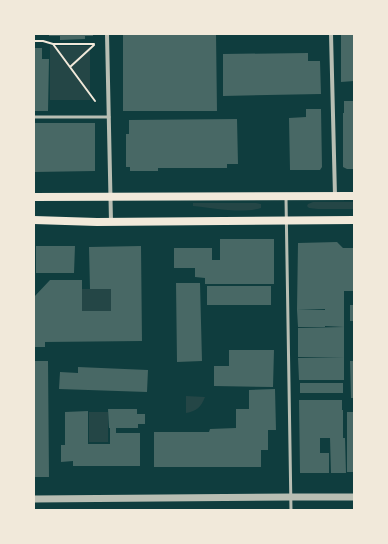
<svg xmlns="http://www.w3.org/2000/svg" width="388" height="544" font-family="'PT Serif',serif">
  <rect width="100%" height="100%" fill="#0f3d3e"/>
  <!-- green -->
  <path fill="#244646" d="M 50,46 L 90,46 L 90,100 L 50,100 Z
    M 313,202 L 354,202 L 354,209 L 318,209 L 309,208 L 307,206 L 308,204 Z
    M 193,203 L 256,203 L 261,204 L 261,208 C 241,214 213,208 193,206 Z
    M 82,289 L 111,289 L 111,311 L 82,311 Z
    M 186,396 L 205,397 C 201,407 197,411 186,413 Z
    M 89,412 L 108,412 L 108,442 L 89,442 Z"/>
  <!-- building -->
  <path fill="#486865" d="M 49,34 L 93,34 L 93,36 L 85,36 L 85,39 L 60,40 L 60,36 L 49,36 Z
    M 123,34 L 216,34 L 217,111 L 123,111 Z
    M 341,34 L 354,34 L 354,81 L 341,82 Z
    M 34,48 L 42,48 L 42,59 L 49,59 L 48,111 L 34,111 Z
    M 308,53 L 308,61 L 320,61 L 321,94 L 223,96 L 223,54 Z
    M 344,101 L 354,101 L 354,169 L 347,169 L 343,167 L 343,113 L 344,113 Z
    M 306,109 L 321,109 L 322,167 L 320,170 L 290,170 L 289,118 L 306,117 Z
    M 237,119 L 238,164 L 227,164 L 227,168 L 158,168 L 158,171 L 130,171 L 130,167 L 126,167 L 126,134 L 129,134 L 129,120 Z
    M 34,123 L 95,123 L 95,171 L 34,172 Z
    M 220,239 L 274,239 L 274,284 L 205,284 L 205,278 L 195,277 L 195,268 L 174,268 L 174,248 L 212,248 L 212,260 L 220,260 Z
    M 337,242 L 343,248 L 354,248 L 354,291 L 344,291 L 344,327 L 325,326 L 325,318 L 325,327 L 298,327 L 297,310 L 325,310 L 325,309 L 297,310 L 298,243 Z
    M 36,246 L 75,246 L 74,273 L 36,273 Z
    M 141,246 L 142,341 L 45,342 L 45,347 L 34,347 L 34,297 L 50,280 L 82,280 L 82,311 L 111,311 L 111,289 L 90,289 L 89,247 Z
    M 176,283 L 200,283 L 202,361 L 177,362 Z
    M 207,286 L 271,286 L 271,305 L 207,305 Z
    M 350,305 L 354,305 L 354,321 L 350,321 Z
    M 344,327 L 344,357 L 298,357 L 298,328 Z
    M 229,350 L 274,350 L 273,387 L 214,386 L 214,366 L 229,366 Z
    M 344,357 L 344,380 L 299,380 L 298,358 Z
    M 34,361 L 48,361 L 49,477 L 34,477 Z
    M 350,361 L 354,361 L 354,398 L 351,398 Z
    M 78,367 L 148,370 L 147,392 L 59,389 L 60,372 L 78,373 Z
    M 300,383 L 343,383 L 343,393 L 300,393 Z
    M 275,389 L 276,430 L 268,430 L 268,450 L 261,450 L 261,467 L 154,467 L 154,432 L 209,432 L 210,429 L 236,428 L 236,409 L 249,409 L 249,390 Z
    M 299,400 L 342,400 L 342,410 L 343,410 L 343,438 L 345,438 L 346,473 L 331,473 L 330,438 L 320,438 L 320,453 L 329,453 L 329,473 L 300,473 Z
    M 108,409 L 137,409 L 137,414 L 145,414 L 145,424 L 138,424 L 138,428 L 116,428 L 116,433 L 140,433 L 140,466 L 73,466 L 73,461 L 61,462 L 61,445 L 65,445 L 65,412 L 88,411 L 88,444 L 110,444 L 110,428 L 109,428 Z
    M 347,412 L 354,412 L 354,472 L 347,472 Z"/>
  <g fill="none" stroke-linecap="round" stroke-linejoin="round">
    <!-- path -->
    <path stroke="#f1e9da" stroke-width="2" d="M 34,41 L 43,41 L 53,44 L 94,44
      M 53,44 L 95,101
      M 70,67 L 94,45"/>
    <!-- service -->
    <path stroke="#b8beb3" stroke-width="3" d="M 34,117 L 109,117
      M 286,198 L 291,510"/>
    <!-- minor -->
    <path stroke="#b8beb3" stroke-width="4" d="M 107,34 L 111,222
      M 331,34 L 335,196"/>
    <!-- tertiary -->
    <path stroke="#b8beb3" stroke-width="7" d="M 34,499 L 291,497 L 354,497"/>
    <!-- secondary -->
    <path stroke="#f1e9da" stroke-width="8" d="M 34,197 L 354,196
      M 34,220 L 97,222 L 354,220"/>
  </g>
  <!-- border -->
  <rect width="388" height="544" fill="none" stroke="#f1e9da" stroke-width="70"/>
</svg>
